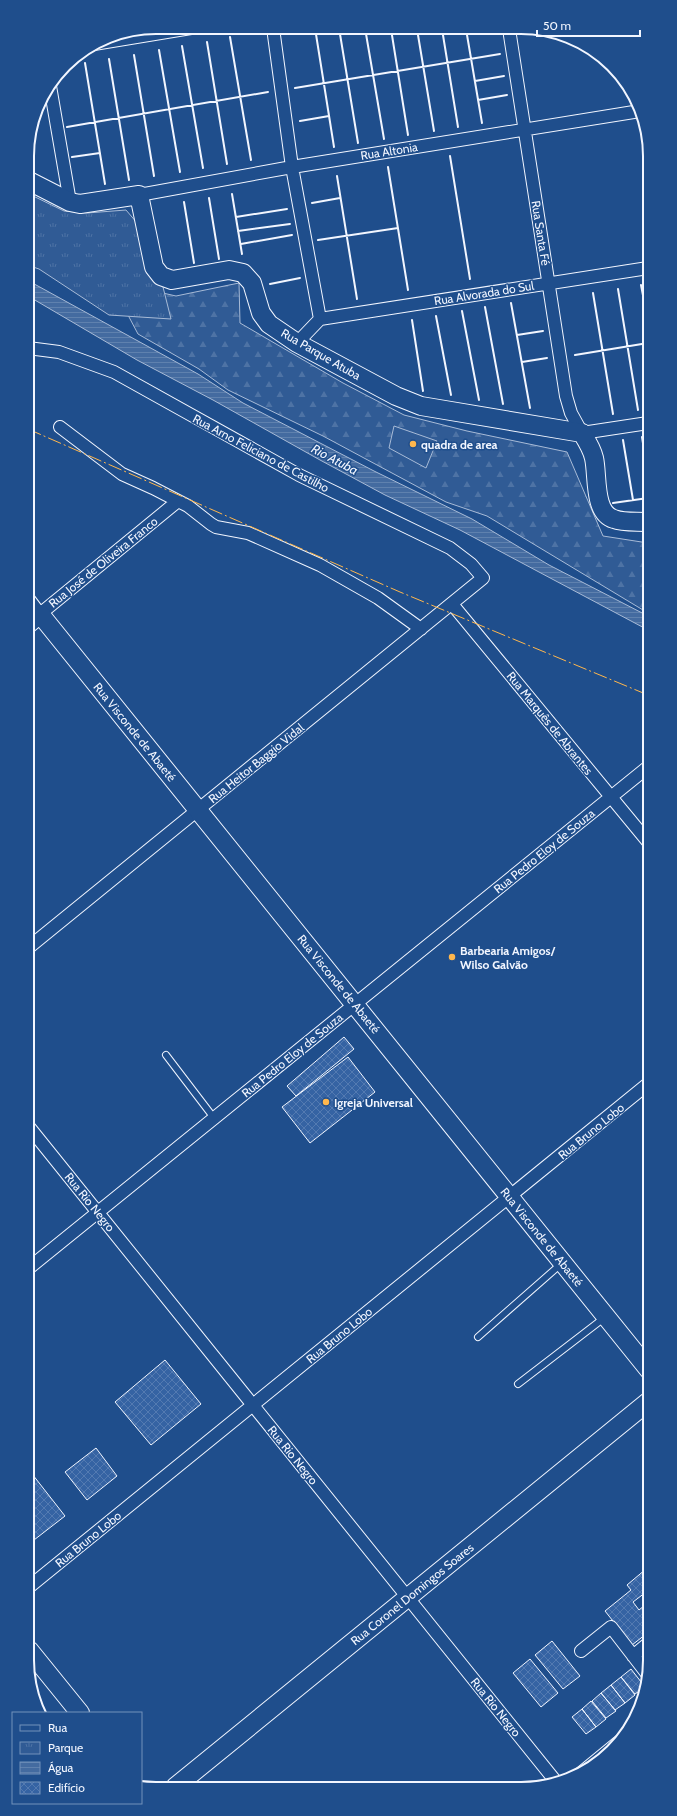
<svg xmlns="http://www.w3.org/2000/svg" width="677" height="1816" font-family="Cabin,sans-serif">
  <defs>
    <pattern id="forest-firs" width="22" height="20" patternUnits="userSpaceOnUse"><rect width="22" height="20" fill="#305b95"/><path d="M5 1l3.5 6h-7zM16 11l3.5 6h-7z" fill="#4e73a5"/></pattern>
    <pattern id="park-tufts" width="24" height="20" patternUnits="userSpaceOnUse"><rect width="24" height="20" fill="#305b95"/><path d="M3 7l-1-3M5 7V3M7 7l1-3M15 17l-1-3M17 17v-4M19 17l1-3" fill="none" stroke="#4e73a5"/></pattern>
    <pattern id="water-rules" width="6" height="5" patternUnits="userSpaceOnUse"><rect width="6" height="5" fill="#446ba0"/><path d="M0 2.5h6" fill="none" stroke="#5f81ae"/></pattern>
    <pattern id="building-cross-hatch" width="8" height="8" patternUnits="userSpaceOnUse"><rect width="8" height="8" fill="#3563a3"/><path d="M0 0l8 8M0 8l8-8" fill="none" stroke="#537ab1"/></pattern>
  </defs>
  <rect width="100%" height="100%" fill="#1f4e8c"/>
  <!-- forest -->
  <path fill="url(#forest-firs)" stroke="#a8bbd7" d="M 110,281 L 176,296 L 239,283 L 240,323 L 343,383 L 404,415 L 467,431 L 567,452 L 603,536 L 648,543 L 648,613 L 487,516 L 446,502 L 323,436 L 228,390 L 199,369 L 138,334 Z"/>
  <!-- park -->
  <path fill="url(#park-tufts)" stroke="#a8bbd7" d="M 27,193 L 64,211 L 87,213 L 126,210 L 138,224 L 162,283 L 171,319 L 109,315 L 39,269 L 27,265 Z"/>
  <!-- pitch -->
  <path fill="#305b95" stroke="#a8bbd7" d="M 394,426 L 437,441 L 426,468 L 389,448 Z"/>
  <!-- water -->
  <path fill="url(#water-rules)" stroke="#a8bbd7" d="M 27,280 L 198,374 L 243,403 L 374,471 L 472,519 L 549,565 L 648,616 L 648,630 L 460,530 L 385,495 L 320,460 L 213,400 L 137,360 L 28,296 Z"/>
  <!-- building -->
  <path fill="url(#building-cross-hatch)" stroke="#f2f6ff" d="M 344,1037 L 354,1049 L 296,1096 L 287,1086 Z
    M 348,1057 L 375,1092 L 310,1143 L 282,1107 Z
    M 165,1360 L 201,1404 L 151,1445 L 115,1402 Z
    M 96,1448 L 117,1476 L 87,1500 L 65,1472 Z
    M 29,1470 L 65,1516 L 34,1540 L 29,1534 Z
    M 646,1569 L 650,1573 L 650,1589 L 633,1602 L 639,1610 L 650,1601 L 650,1631 L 632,1645 L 605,1611 L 631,1590 L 627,1585 Z
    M 552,1641 L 580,1676 L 563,1689 L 535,1655 Z
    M 530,1659 L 558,1693 L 541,1707 L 513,1673 Z
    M 631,1669 L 645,1687 L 635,1694 L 621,1677 Z
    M 621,1677 L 635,1695 L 625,1703 L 611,1685 Z
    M 611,1685 L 625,1703 L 615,1710 L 601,1693 Z
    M 601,1693 L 616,1711 L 606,1718 L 592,1701 Z
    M 591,1701 L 606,1719 L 596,1727 L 582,1709 Z
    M 582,1709 L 596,1727 L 586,1734 L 572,1717 Z"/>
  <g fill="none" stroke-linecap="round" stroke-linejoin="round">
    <!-- lane casing -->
    <g stroke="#f2f6ff" stroke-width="8">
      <path id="lane" d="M 166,1055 L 214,1118
        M 478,1337 L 561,1264
        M 518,1384 L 604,1318"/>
    </g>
    <!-- street casing -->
    <g stroke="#f2f6ff" stroke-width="14">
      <path id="street" d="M 273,28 L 292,167 L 320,319
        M 509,29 L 566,396 L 571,413 L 582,433 L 648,423
        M 94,44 L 197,27
        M 50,86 L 70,202
        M 139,195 L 292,167 L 640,111
        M 320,319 L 648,268
        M 297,343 L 320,319
        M 28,348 L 59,352 L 114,372 L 299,475 L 450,548 L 471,564 L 483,578 L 28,948
        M 60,427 L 122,474 L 153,488 L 188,506 L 211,524 L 216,527 L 248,533 L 320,565 L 378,598 L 421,629
        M 28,598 L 40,614 L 178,501
        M 452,604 L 649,843
        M 29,1127 L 557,1783
        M 29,1268 L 648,767
        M 29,1587 L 649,1083
        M 581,1651 L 611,1627 L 648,1675
        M 633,1656 L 650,1642
        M 581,1773 L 620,1741"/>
    </g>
    <!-- secondary casing -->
    <g stroke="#f2f6ff" stroke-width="20">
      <path id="secondary" d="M 27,180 L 70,202 L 80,204 L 139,195 L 154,267 L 161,276 L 172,280 L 229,270 L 243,273 L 252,283 L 261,313 L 269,324 L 297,343 L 396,396 L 421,406 L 582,433 C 587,441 592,449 594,458 C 598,475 593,513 614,519 C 624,523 638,521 648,522
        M 28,624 L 40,614 L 649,1370
        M 29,1650 L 80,1713
        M 175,1787 L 649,1401"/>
    </g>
    <!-- lane -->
    <use href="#lane" stroke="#1f4e8c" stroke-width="6"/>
    <!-- street -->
    <use href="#street" stroke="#1f4e8c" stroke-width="12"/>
    <!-- secondary -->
    <use href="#secondary" stroke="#1f4e8c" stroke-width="18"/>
    <!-- wall -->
    <path stroke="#f2f6ff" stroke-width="2" d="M 315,28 L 334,147
      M 339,28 L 358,143
      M 365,28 L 384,139
      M 391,29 L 408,135
      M 417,29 L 434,131
      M 442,29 L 458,127
      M 466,29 L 482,123
      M 230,37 L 251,160
      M 207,42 L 227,164
      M 182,46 L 203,168
      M 159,50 L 180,172
      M 134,55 L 154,176
      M 109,59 L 129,180
      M 85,63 L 105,184
      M 475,81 L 504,76
      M 295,88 L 500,54
      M 478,100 L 507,95
      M 37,110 L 42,109
      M 300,121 L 329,116
      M 67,127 L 268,92
      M 450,156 L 470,279
      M 72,157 L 100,153
      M 388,167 L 408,290
      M 337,176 L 357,299
      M 232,194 L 242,254
      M 209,198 L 219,259
      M 184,202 L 194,263
      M 312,203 L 340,198
      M 236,217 L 287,209
      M 238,231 L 290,224
      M 318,240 L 398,228
      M 241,244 L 292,235
      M 270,284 L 300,278
      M 641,285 L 648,321
      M 618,289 L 638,410
      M 593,293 L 613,414
      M 511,303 L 530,408
      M 485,307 L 503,404
      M 462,311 L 479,400
      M 436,316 L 451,395
      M 412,320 L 423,391
      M 517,335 L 543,331
      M 575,355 L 648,343
      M 522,362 L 547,358
      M 642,437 L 648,474
      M 623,440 L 633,500
      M 613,503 L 648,498"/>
    <!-- power -->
    <path stroke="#ffb74d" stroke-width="1" stroke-dasharray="14 3 2 3" stroke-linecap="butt" d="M 28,429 L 400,592 L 648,695"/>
  </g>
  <!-- markers -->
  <g fill="#ffb74d" stroke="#1f4e8c" stroke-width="1.5">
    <circle cx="413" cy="444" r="4"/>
    <circle cx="452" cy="957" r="4"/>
    <circle cx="326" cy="1102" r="4"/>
  </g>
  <g text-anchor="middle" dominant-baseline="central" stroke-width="3" stroke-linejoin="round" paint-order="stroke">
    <!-- street labels -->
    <g font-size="12" fill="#f2f6ff" stroke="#1f4e8c">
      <text transform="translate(389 151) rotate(-9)">Rua Altonia</text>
      <text transform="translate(541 233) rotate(81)">Rua Santa Fé</text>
      <text transform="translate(484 293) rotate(-9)">Rua Alvorada do Sul</text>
      <text transform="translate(321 354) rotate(30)">Rua Parque Atuba</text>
      <text transform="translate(261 453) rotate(28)">Rua Arno Feliciano de Castilho</text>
      <text transform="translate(103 562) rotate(-39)">Rua José de Oliveira Franco</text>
      <text transform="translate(550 723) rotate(51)">Rua Marquês de Abrantes</text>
      <text transform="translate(135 732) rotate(51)">Rua Visconde de Abaeté</text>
      <text transform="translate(256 763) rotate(-39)">Rua Heitor Baggio Vidal</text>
      <text transform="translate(544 851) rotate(-39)">Rua Pedro Eloy de Souza</text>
      <text transform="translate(339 984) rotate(51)">Rua Visconde de Abaeté</text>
      <text transform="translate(292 1055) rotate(-39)">Rua Pedro Eloy de Souza</text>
      <text transform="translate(591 1131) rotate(-39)">Rua Bruno Lobo</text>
      <text transform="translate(90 1202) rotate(51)">Rua Rio Negro</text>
      <text transform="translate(542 1237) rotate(51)">Rua Visconde de Abaeté</text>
      <text transform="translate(339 1335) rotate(-39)">Rua Bruno Lobo</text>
      <text transform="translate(293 1455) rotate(51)">Rua Rio Negro</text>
      <text transform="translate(88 1539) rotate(-39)">Rua Bruno Lobo</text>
      <text transform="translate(412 1594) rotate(-39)">Rua Coronel Domingos Soares</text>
      <text transform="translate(496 1707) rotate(51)">Rua Rio Negro</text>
    </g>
    <!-- poi labels -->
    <g font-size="12" font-weight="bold" fill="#f2f6ff" stroke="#1f4e8c" text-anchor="start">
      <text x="421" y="444">quadra de area</text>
      <text x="460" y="950">Barbearia Amigos/<tspan x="460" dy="14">Wilso Galvão</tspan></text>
      <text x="334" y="1102">Igreja Universal</text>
    </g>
    <!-- water labels -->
    <g font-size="13" font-style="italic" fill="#f2f6ff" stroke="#1f4e8c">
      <text transform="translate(335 459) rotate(28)">Rio Atuba</text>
    </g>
  </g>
  <!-- crop -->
  <path d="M0 0H677V1816H0ZM156 34H521A122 122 0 0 1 643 156V1660A122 122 0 0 1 521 1782H156A122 122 0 0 1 34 1660V156A122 122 0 0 1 156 34Z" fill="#1f4e8c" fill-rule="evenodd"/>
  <path fill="none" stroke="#f2f6ff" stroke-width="2" d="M156 34H521A122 122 0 0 1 643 156V1660A122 122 0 0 1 521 1782H156A122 122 0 0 1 34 1660V156A122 122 0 0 1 156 34Z"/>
  <!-- legend -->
  <rect x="12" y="1712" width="130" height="92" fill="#1f4e8c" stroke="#7391ba"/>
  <rect x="20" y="1725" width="20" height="6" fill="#1f4e8c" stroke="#7391ba"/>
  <text x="48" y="1732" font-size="12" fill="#f2f6ff">Rua</text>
  <rect x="20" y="1742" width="20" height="12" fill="url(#park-tufts)" stroke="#7391ba"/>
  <text x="48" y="1752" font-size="12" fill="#f2f6ff">Parque</text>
  <rect x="20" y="1762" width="20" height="12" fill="url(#water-rules)" stroke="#7391ba"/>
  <text x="48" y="1772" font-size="12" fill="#f2f6ff">Água</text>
  <rect x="20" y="1782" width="20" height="12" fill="url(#building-cross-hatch)" stroke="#7391ba"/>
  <text x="48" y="1792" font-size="12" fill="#f2f6ff">Edifício</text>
  <!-- scale -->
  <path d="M537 30v6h103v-6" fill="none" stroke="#f2f6ff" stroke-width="2"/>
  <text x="543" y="30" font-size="12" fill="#f2f6ff" stroke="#1f4e8c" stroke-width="3" paint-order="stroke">50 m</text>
</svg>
